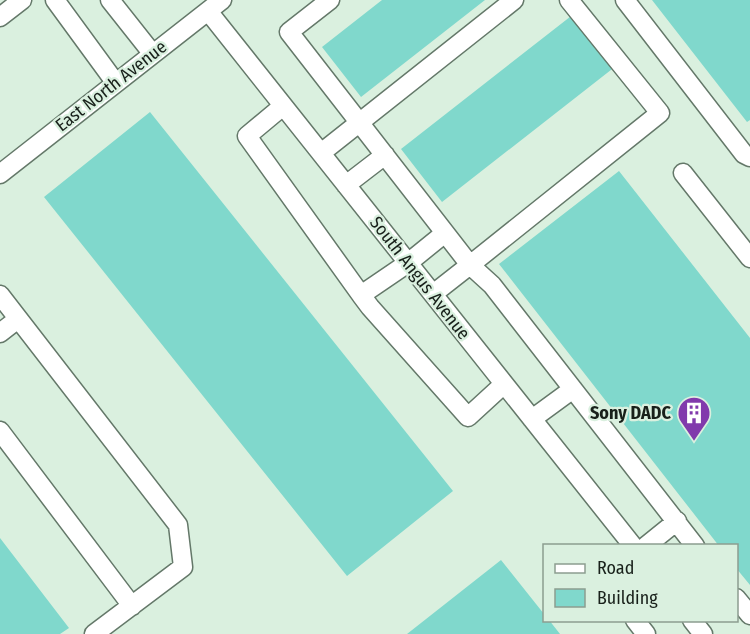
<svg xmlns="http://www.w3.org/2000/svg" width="750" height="634" font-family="'Fira Sans Condensed',sans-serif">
  <rect width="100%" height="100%" fill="#daf0df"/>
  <!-- building -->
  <path fill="#80d8cc" d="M 382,0 L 485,0 L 361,97 L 322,47 Z
    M 652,0 L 750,0 L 750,120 L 747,122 Z
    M 575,13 L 616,66 L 442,202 L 401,149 Z
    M 150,112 L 453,491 L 347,576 L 44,197 Z
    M 619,171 L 750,338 L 750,585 L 736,568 L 736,546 L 719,546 L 499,264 Z
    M 0,538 L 69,628 L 60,634 L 0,634 Z
    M 501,560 L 544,614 L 544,620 L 549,620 L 560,634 L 407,634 Z"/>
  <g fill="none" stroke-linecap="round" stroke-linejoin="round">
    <!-- minor casing -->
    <g stroke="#647869" stroke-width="21">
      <path id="minor" d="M 55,0 L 115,82
        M 110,0 L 152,53
        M 330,0 L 289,32 L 470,265 L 660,113 L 569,0
        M 625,0 L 744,154 L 750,157
        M 208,11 L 633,546
        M 0,17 L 22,0
        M 283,106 L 247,136 L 361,295 L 408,263 L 445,233
        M 321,153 L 514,0
        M 683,173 L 750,258
        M 0,174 L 222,0
        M 346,185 L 385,155
        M 433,294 L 470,265 L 492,285 L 695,546
        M 0,295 L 178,525 L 183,567 L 94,634
        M 361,295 L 370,307 L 468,417 L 504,384
        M 0,333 L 18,319
        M 532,419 L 573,389
        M 0,431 L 132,606
        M 646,546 L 677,521
        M 736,598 L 750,615
        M 635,620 L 646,634
        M 692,620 L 703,634"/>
    </g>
    <!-- minor -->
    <use href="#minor" stroke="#fff" stroke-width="18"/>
  </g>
  <!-- icons -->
  <defs>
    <g id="building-pin" transform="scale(1.725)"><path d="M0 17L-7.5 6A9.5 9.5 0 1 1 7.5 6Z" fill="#8139ac" stroke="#daf0df"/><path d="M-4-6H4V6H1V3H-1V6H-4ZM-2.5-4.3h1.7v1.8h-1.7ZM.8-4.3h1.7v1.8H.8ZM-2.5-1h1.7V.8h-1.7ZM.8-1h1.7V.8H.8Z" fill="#fff"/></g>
  </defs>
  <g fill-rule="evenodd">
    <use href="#building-pin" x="694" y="413"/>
  </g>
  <g text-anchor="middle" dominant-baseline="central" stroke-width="4.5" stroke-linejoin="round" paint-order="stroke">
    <!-- street labels -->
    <g font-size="18" fill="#18201a" stroke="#daf0df">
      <text transform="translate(111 86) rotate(-38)">East North Avenue</text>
      <text transform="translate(420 278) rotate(52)">South Angus Avenue</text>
    </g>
    <!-- poi labels -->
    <g font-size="18" font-weight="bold" fill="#18201a" stroke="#daf0df" text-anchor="end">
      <text x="671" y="413">Sony DADC</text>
    </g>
  </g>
  <!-- legend -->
  <rect x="543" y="544" width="195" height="78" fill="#daf0df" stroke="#8c9d90" stroke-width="1.5"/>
  <rect x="555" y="564" width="30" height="9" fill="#ffffff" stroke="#8c9d90" stroke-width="1.5"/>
  <text x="597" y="574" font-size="18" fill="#18201a">Road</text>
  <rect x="555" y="589" width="30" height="18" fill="#80d8cc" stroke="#8c9d90" stroke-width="1.5"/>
  <text x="597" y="604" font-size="18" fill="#18201a">Building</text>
</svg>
